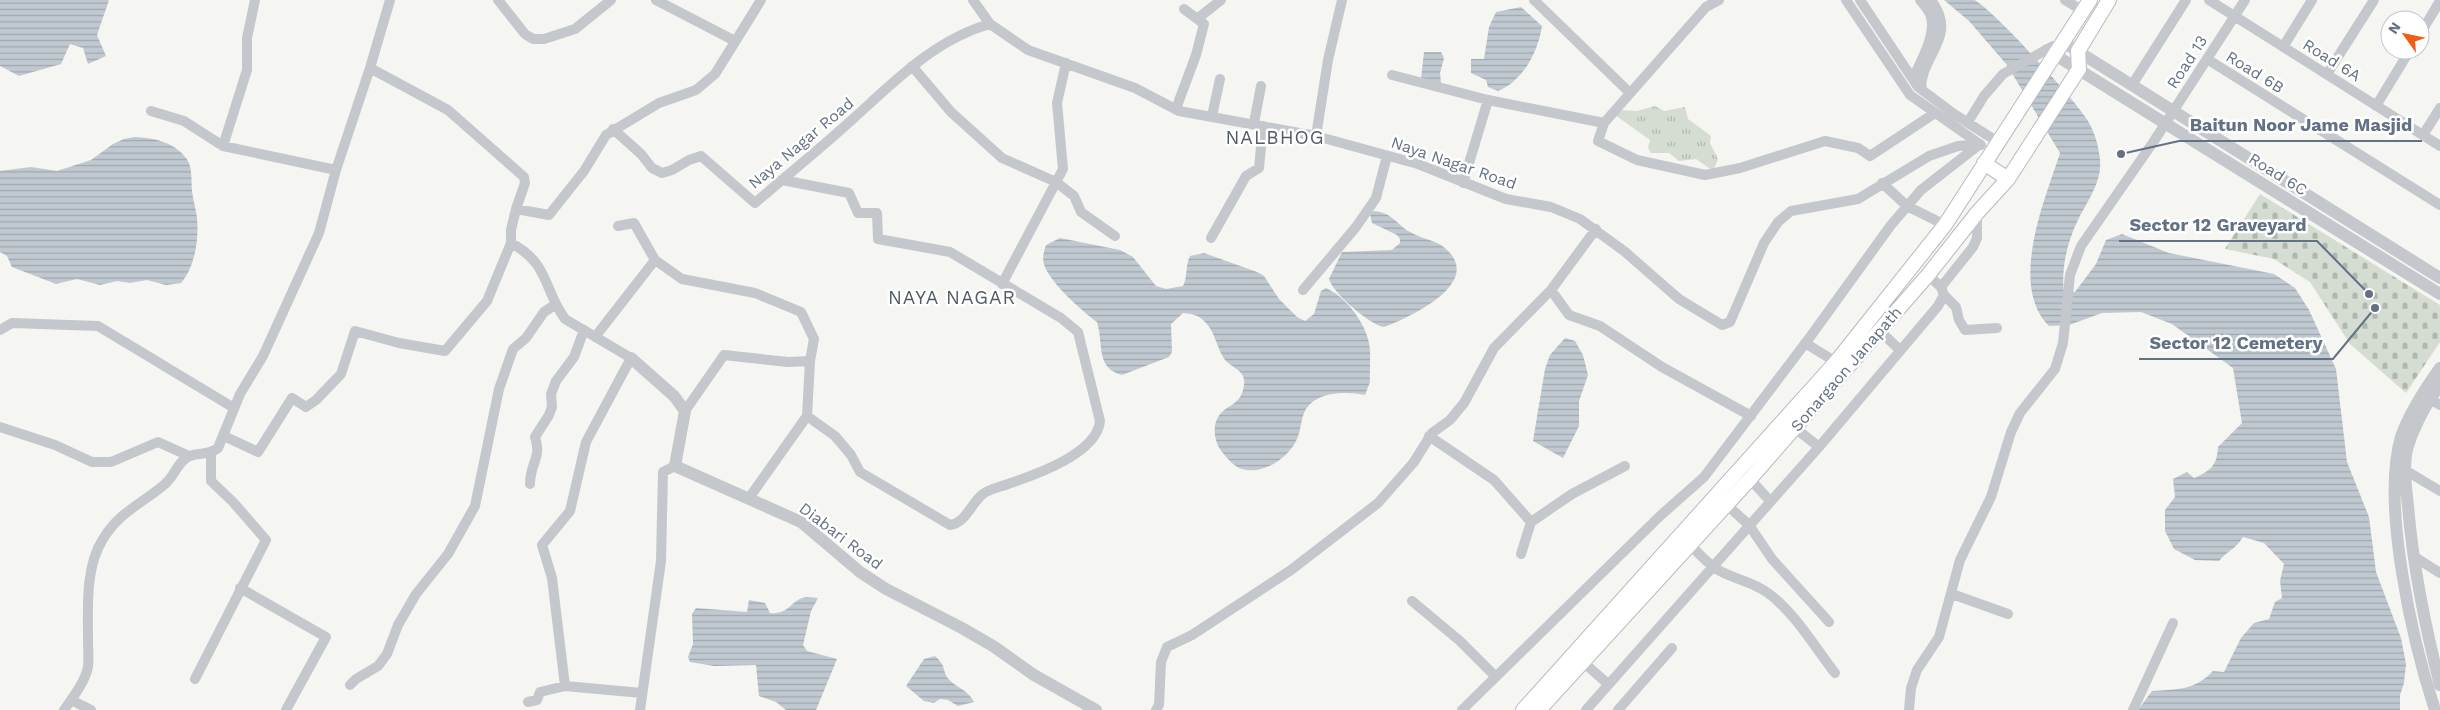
<svg xmlns="http://www.w3.org/2000/svg" width="2440" height="710" font-family="'Work Sans',sans-serif">
  <defs>
    <pattern id="grass-tufts" width="24" height="20" patternUnits="userSpaceOnUse" patternTransform="scale(1.25)"><rect width="24" height="20" fill="#d5dcd1"/><path d="M3 7l-1-3M5 7V3M7 7l1-3M15 17l-1-3M17 17v-4M19 17l1-3" fill="none" stroke="#b0b7af"/></pattern>
    <pattern id="cemetery-stones" width="16" height="16" patternUnits="userSpaceOnUse" patternTransform="scale(1.25)"><rect width="16" height="16" fill="#d5dcd1"/><path d="M2 7V4a2 2 0 0 1 4 0v3zM10 15v-3a2 2 0 0 1 4 0v3z" fill="#b0b7af"/></pattern>
    <pattern id="water-rules" width="6" height="5" patternUnits="userSpaceOnUse" patternTransform="scale(1.25)"><rect width="6" height="5" fill="#c0c9cf"/><path d="M0 2.5h6" fill="none" stroke="#9fa8ae"/></pattern>
  </defs>
  <rect width="100%" height="100%" fill="#f5f5f1"/>
  <!-- grass -->
  <path fill="url(#grass-tufts)" d="M 1655,106 L 1664,111 L 1685,107 L 1688,119 L 1711,136 L 1710,143 L 1718,159 L 1714,169 L 1712,170 L 1696,159 L 1679,161 L 1669,153 L 1651,153 L 1648,148 L 1650,140 L 1615,115 L 1619,110 L 1637,111 Z"/>
  <!-- cemetery -->
  <path fill="url(#cemetery-stones)" d="M 2260,194 L 2440,305 L 2440,342 L 2406,393 L 2350,344 L 2310,282 L 2274,259 L 2225,249 Z"/>
  <!-- water -->
  <path fill="url(#water-rules)" d="M 0,0 L 109,0 L 97,35 L 106,56 L 88,64 L 83,48 L 70,44 L 61,64 L 19,76 L 0,66 Z
    M 1944,0 C 1952,0 1966,0 1974,0 C 1990,6 2078,103 2088,121 C 2095,133 2099,147 2100,161 C 2102,182 2087,202 2078,220 C 2067,242 2061,269 2064,293 L 2075,292 L 2096,264 L 2106,240 L 2122,234 L 2169,253 L 2274,274 L 2295,288 L 2309,310 L 2336,369 L 2347,462 L 2369,517 L 2376,572 L 2401,638 L 2406,664 L 2404,683 L 2400,695 L 2400,710 L 2138,710 L 2152,691 C 2178,689 2194,691 2213,671 L 2224,672 L 2241,638 L 2254,623 L 2269,619 L 2275,602 L 2282,598 L 2280,581 L 2284,564 L 2264,543 L 2243,537 C 2235,550 2228,550 2219,561 L 2195,560 L 2174,549 L 2165,531 L 2165,510 L 2175,497 L 2173,479 L 2187,472 L 2194,478 C 2211,471 2217,465 2218,447 L 2242,423 L 2233,368 L 2172,324 L 2141,312 L 2102,313 L 2069,325 L 2049,326 C 2008,285 2045,200 2060,153 L 2007,65 L 1969,21 Z
    M 1521,7 L 1542,26 C 1538,52 1523,81 1498,91 L 1488,87 L 1486,80 L 1471,73 L 1471,59 L 1484,59 L 1489,27 L 1496,12 Z
    M 1424,52 L 1441,52 L 1444,58 L 1440,73 L 1441,83 L 1421,79 Z
    M 135,137 C 154,138 174,142 186,158 C 193,167 191,181 192,191 C 193,200 196,209 197,218 C 199,239 195,267 181,283 L 166,285 L 147,280 L 130,283 L 117,281 L 100,285 L 77,279 L 56,284 L 12,267 L 7,256 L 0,252 L 0,171 L 31,167 L 57,171 L 91,160 L 113,144 L 124,139 Z
    M 1374,211 C 1394,213 1397,226 1412,233 C 1421,238 1432,240 1441,245 C 1490,280 1411,317 1384,327 C 1370,325 1333,293 1329,279 L 1342,252 L 1392,250 L 1400,243 L 1400,239 L 1397,235 L 1372,223 L 1370,214 Z
    M 1060,238 L 1120,250 L 1133,257 L 1156,286 L 1166,289 L 1183,286 C 1188,276 1185,266 1190,256 L 1204,253 L 1257,272 L 1264,276 L 1279,299 L 1297,317 L 1305,321 L 1314,314 L 1321,291 L 1326,288 C 1344,296 1363,319 1368,339 C 1372,352 1369,369 1370,382 L 1365,395 C 1346,391 1313,391 1304,413 C 1300,423 1301,433 1295,443 C 1285,460 1262,475 1242,469 C 1234,467 1227,458 1222,452 C 1214,442 1211,424 1221,413 C 1230,404 1242,403 1244,385 C 1246,370 1233,369 1225,360 C 1217,349 1215,332 1206,323 C 1199,315 1193,314 1183,313 L 1171,324 L 1172,352 L 1169,357 L 1122,375 C 1095,368 1104,344 1097,322 C 1083,312 1048,281 1044,264 C 1042,258 1044,251 1046,245 Z
    M 1565,338 L 1575,341 L 1583,355 L 1588,375 L 1579,401 L 1579,426 L 1563,458 L 1533,441 L 1545,369 L 1550,355 Z
    M 806,597 L 818,598 L 811,611 L 803,645 L 807,651 L 837,659 L 816,710 L 786,710 L 776,702 L 759,696 L 756,665 L 714,666 L 690,662 L 688,657 L 693,644 L 692,614 L 696,608 L 747,612 L 749,600 L 765,603 L 770,613 C 790,615 790,600 806,597 Z
    M 935,656 C 946,666 942,668 947,677 C 955,688 968,689 974,702 L 958,706 L 948,700 L 940,699 L 934,703 L 924,701 L 906,686 L 924,659 Z"/>
  <g fill="none" stroke-linecap="round" stroke-linejoin="round">
    <!-- secondary casing -->
    <g stroke="#b6bac0" stroke-width="16">
      <path id="secondary" d="M 1984,163 L 2008,179
        M 1523,710 L 1836,362 L 1945,225 L 2090,0
        M 1539,710 L 1750,479 L 1928,275 L 1977,213 L 2008,179 L 2079,69 L 2078,51 L 2109,0"/>
    </g>
    <!-- minor -->
    <path stroke="#c4c7cb" stroke-width="10" d="M 390,0 L 370,68 L 448,110 L 524,177 L 525,183 L 516,209
      M 498,0 L 525,34 L 533,39 L 544,39 L 575,29 L 611,0
      M 656,0 L 735,41
      M 973,0 L 990,24 L 1028,50 L 1135,88 L 1179,111 L 1316,136 L 1418,164 L 1506,199 L 1551,207 L 1580,219 L 1624,251 L 1679,299 L 1722,325 L 1730,322 L 1764,243 L 1778,222 L 1791,211 L 1858,199 L 1929,156 L 1958,146 L 1980,144
      M 1534,0 L 1630,93
      M 1846,0 L 1910,95 L 1981,145
      M 1860,0 L 1918,87 L 1954,114 L 1998,142
      M 2065,0 L 2083,11
      M 2209,0 L 2440,146
      M 1197,19 L 1221,0
      M 2420,34 L 2440,1
      M 2283,47 L 2312,0
      M 2207,59 L 2440,205
      M 912,66 L 951,112 L 1002,158 L 1056,182 L 1074,196 L 1081,212 L 1115,236
      M 2327,74 L 2374,0
      M 1392,75 L 1488,100
      M 1913,79 C 1920,62 1936,36 1931,17 C 1930,11 1924,5 1920,0
      M 2132,85 L 2186,0
      M 1921,89 C 1921,54 1959,37 1931,0
      M 1177,106 L 1196,55 L 1204,24 L 1184,9
      M 2376,106 L 2410,50
      M 151,111 L 184,121 L 223,146 L 247,70 L 247,38 L 255,0
      M 1212,116 L 1220,79
      M 1968,122 L 1984,96 L 2003,74 L 2053,46
      M 1254,123 L 1261,86
      M 1604,123 L 1598,141 L 1637,160 L 1705,175 L 1740,168 L 1825,141 L 1858,148 L 1870,156 L 1935,113
      M 613,129 L 641,154 L 652,168 L 662,173 L 672,170 L 689,160 L 701,156 L 755,203 C 785,177 816,152 845,126 C 889,87 932,40 990,24
      M 2423,135 L 2440,108
      M 1316,136 L 1328,60 L 1342,0
      M 223,146 L 336,170
      M 1463,183 L 1488,100 L 1604,123 L 1706,7 L 1719,0
      M 1882,183 L 1907,206 L 1945,225
      M 618,226 L 634,223 L 655,260
      M 1211,238 L 1246,176 L 1259,168 L 1263,126
      M 1002,284 L 1063,169 L 1057,103 L 1066,63
      M 1941,287 L 1973,247 L 1977,238 L 1977,213
      M 1303,290 L 1356,227 L 1376,198 L 1387,156
      M 1551,290 L 1569,315 L 1600,326 L 1662,367 L 1751,416
      M 1944,295 L 1956,307 L 1959,320 L 1965,330 L 1997,328
      M 0,330 L 12,323 L 98,326 L 234,408
      M 1880,331 L 1900,350
      M 595,337 L 655,260 L 682,279 L 755,293 L 801,312 L 814,339 L 810,361
      M 1805,343 L 1836,362
      M 2430,399 L 2440,405
      M 685,411 L 724,355 L 788,362 L 810,361 L 807,416 L 835,436 L 851,455 L 860,472 L 950,525 C 966,523 971,503 983,494 C 989,489 1000,487 1008,484 C 1034,475 1097,454 1100,421 L 1078,332 L 1061,318 L 950,252 L 878,239 L 877,213 L 858,213 L 849,193 L 782,180
      M 0,427 L 55,445 L 92,462 L 111,462 L 158,442 L 189,456
      M 1795,428 L 1819,447
      M 224,436 L 258,452 L 292,398 L 306,407 L 316,400 L 341,374 L 355,331 L 399,343 L 445,351 L 487,301 L 511,243
      M 1429,436 L 1494,480 L 1531,522 L 1572,494 L 1625,466
      M 2405,470 L 2440,491
      M 1750,479 L 1770,501
      M 530,484 C 530,463 542,458 535,437 L 549,415 L 552,407 L 551,394 L 556,381 L 574,357 L 584,330
      M 749,498 L 807,416
      M 1727,505 L 1749,525 L 1772,559 L 1829,622
      M 1690,545 C 1700,554 1709,566 1722,572 C 1738,580 1753,582 1768,593 C 1795,613 1814,646 1835,673
      M 1521,554 L 1531,522
      M 2413,556 L 2440,573
      M 240,588 L 326,637 L 286,710
      M 1952,594 L 2008,614
      M 1412,601 L 1460,641 L 1496,677
      M 1583,662 L 1608,684
      M 195,679 L 266,540 L 233,502 L 211,481 L 211,454
      M 350,685 L 356,679 L 378,666 L 387,654 L 398,625 L 416,594 L 448,554 L 475,506 L 499,389 L 513,349 L 526,338 L 544,312 L 556,304
      M 565,686 L 552,578 L 542,545 L 570,511 L 586,442 L 631,358 L 565,319 C 543,289 550,264 511,243 L 511,230 L 516,209 L 549,215 L 584,171 L 606,135 L 659,103 L 696,90 L 715,74 L 761,0
      M 71,700 L 91,710
      M 528,702 L 537,700 L 540,692 L 565,686 L 642,693
      M 64,710 C 73,697 85,682 88,667 C 89,658 88,648 88,640 C 88,608 85,567 103,539 C 120,511 142,504 165,484 C 175,476 178,460 190,456 C 200,452 208,456 218,448 L 240,394 L 263,356 L 319,233 L 336,170 L 370,68
      M 640,710 L 661,561 L 663,472 L 675,466
      M 1156,710 L 1159,705 L 1161,662 L 1167,647 L 1192,635 L 1291,570 L 1378,503 L 1414,462 L 1432,433 L 1450,420 L 1464,403 L 1494,348 L 1551,290 L 1596,229
      M 1462,710 L 1660,516 L 1704,477 L 1810,337 L 1891,225 L 1921,190 L 1980,144
      M 1586,710 L 1819,447 L 1938,306 L 1944,295 L 1941,287 L 1928,275
      M 1618,710 L 1672,648
      M 1909,710 L 1911,688 L 1917,670 L 1939,637 L 1960,560 L 1991,497 L 2011,432 L 2020,413 L 2055,369 L 2063,343 L 2070,275 L 2081,246 L 2154,141 L 2245,0
      M 2133,710 L 2173,623"/>
    <!-- tertiary -->
    <path stroke="#c4c7cb" stroke-width="12" d="M 2063,42 L 2440,278
      M 2047,50 L 2440,294
      M 631,358 L 674,396 L 685,411 L 675,466 L 801,522 L 860,572 L 886,589 L 960,627 L 993,646 L 1034,675 L 1096,710
      M 2440,385 C 2426,404 2414,426 2407,449 C 2403,467 2406,487 2408,506 C 2413,567 2425,626 2440,685
      M 2435,710 C 2413,643 2381,505 2401,437 C 2409,413 2425,389 2440,368"/>
    <!-- secondary -->
    <use href="#secondary" stroke="#fff" stroke-width="14"/>
  </g>
  <g text-anchor="middle" dominant-baseline="central" stroke-width="5" stroke-linejoin="round" paint-order="stroke">
    <!-- street labels -->
    <g font-size="16" fill="#627184" stroke="#fff">
      <text transform="translate(2332 60) rotate(32)">Road 6A</text>
      <text transform="translate(2187 62) rotate(-57)">Road 13</text>
      <text transform="translate(2255 72) rotate(32)">Road 6B</text>
      <text transform="translate(801 143) rotate(-40)">Naya Nagar Road</text>
      <text transform="translate(1454 163) rotate(19)">Naya Nagar Road</text>
      <text transform="translate(2278 174) rotate(32)">Road 6C</text>
      <text transform="translate(1846 369) rotate(-49)">Sonargaon Janapath</text>
      <text transform="translate(841 536) rotate(37)">Diabari Road</text>
    </g>
    <!-- quarter labels -->
    <g font-size="19" letter-spacing="1" fill="#505b68" stroke="#fff">
      <text x="1275" y="137">NALBHOG</text>
      <text x="952" y="297">NAYA NAGAR</text>
    </g>
  </g>
  <!-- callouts -->
  <path fill="none" stroke="#627184" stroke-width="2" d="M2121 154L2179 141H2422M2369 294L2317 241H2119M2375 308L2333 359H2139"/>
  <g fill="#627184" stroke="#fff" stroke-width="2">
    <circle cx="2121" cy="154" r="5"/>
    <circle cx="2369" cy="294" r="5"/>
    <circle cx="2375" cy="308" r="5"/>
  </g>
  <g font-size="18" text-anchor="middle" font-weight="bold" fill="#627184" stroke="#fff" stroke-width="5" stroke-linejoin="round" paint-order="stroke">
    <text x="2301" y="131">Baitun Noor Jame Masjid</text>
    <text x="2218" y="231">Sector 12 Graveyard</text>
    <text x="2236" y="349">Sector 12 Cemetery</text>
  </g>
  <!-- north arrow -->
  <g transform="translate(2405 35) rotate(303)"><circle r="24" fill="#ffffff" stroke="#c0c6ce"/>
  <path d="M0-4L9 19L0 12L-9 19Z" fill="#ee5e18"/>
  <text y="-8" font-size="14" font-weight="bold" text-anchor="middle" fill="#627184">N</text>
  </g>
</svg>
